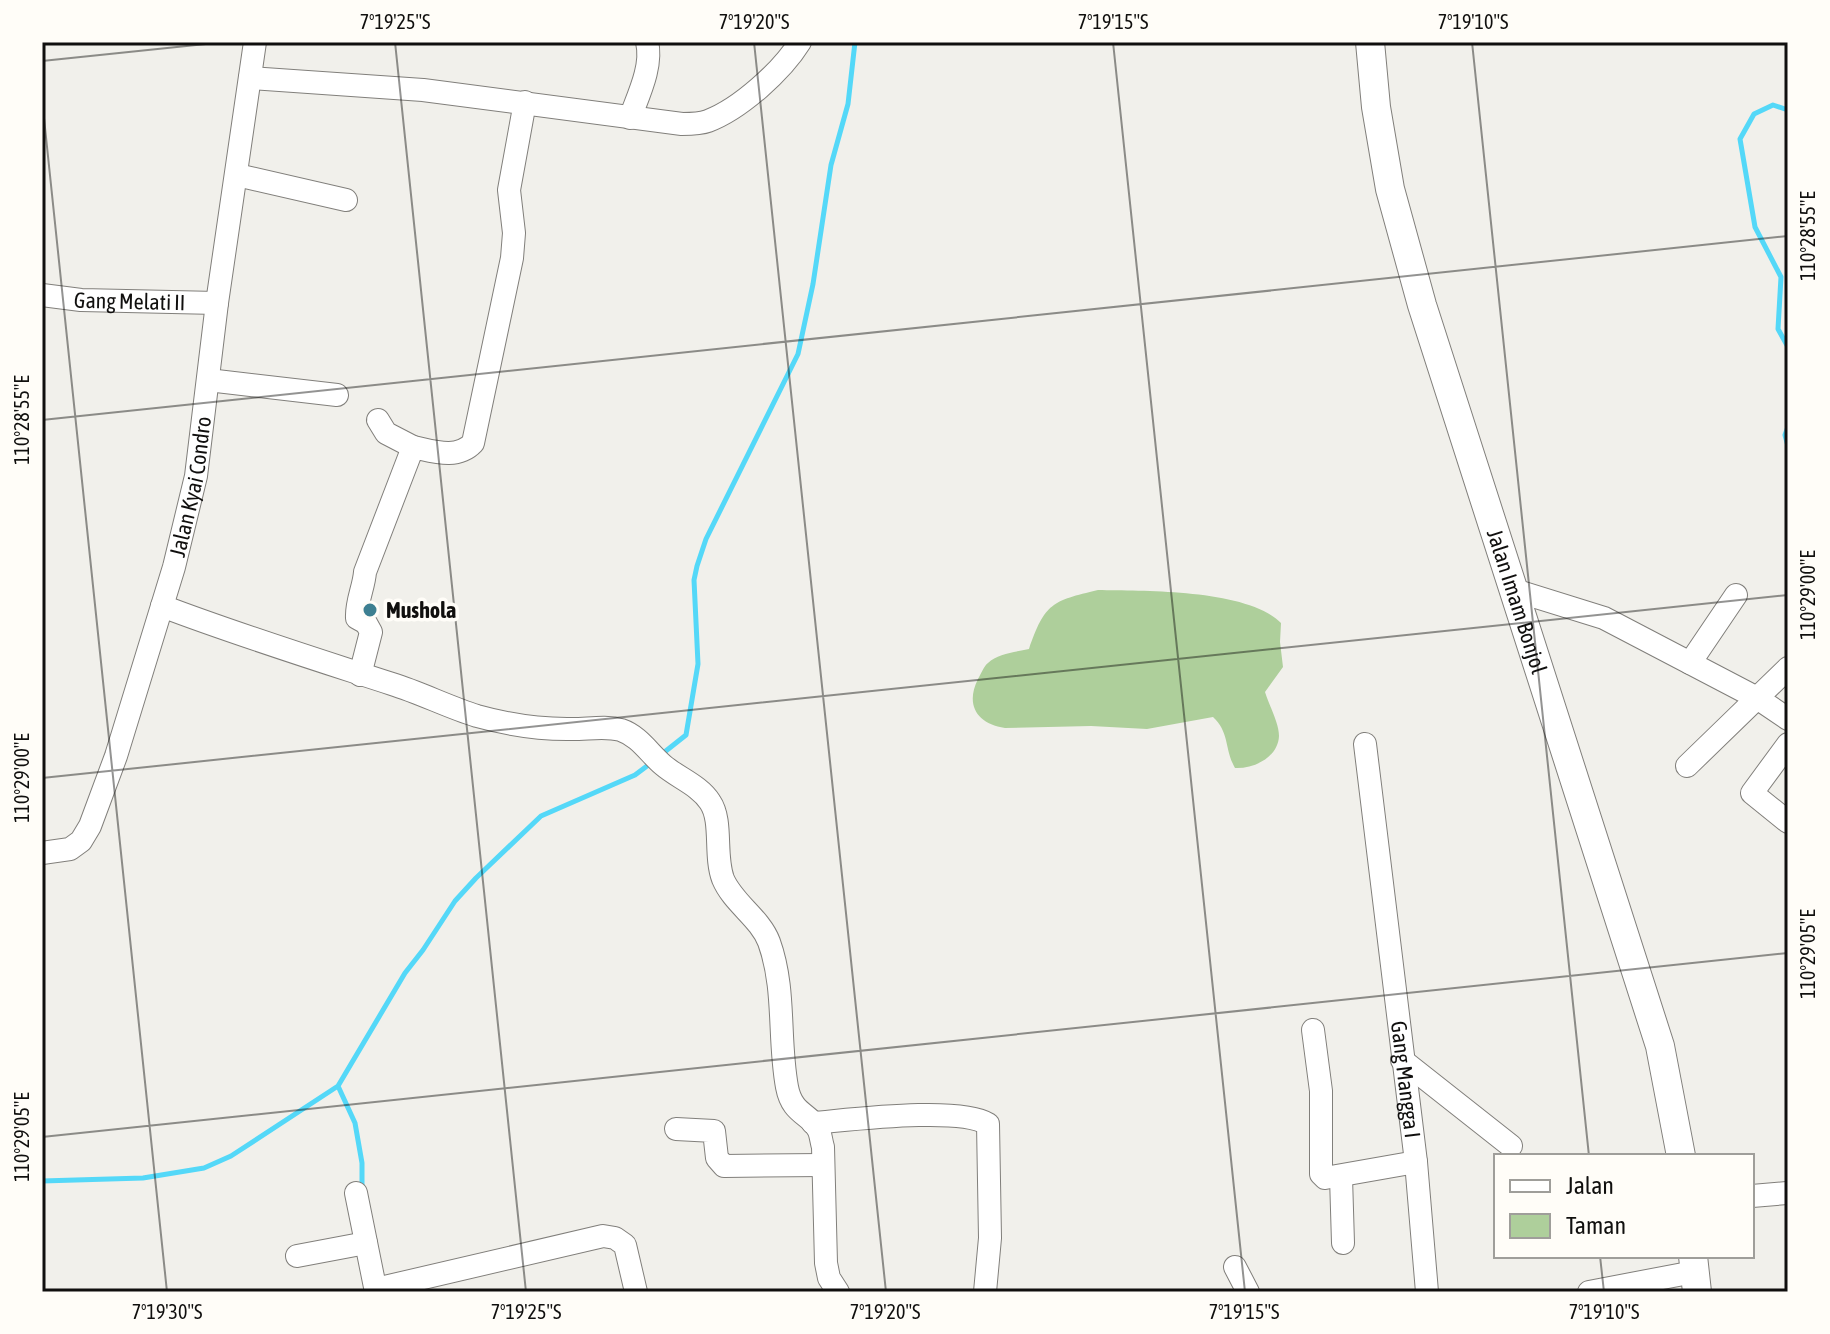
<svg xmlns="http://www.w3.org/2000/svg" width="1830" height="1334" font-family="'Asap Condensed',sans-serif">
  <rect width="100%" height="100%" fill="#f1f0eb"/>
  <!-- green -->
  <path fill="#aecf9b" d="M 1098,590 C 1146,591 1247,589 1281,623 L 1280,642 L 1283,667 L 1265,692 C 1269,705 1279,723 1279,736 C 1278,758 1253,769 1235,768 C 1224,748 1230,733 1213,717 L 1147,729 L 1091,726 L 1005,728 C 977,724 965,705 978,679 C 981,674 984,666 988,663 C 998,653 1016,652 1029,649 C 1045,603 1052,601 1098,590 Z"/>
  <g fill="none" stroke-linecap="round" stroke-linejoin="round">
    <!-- stream -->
    <path stroke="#54d8f8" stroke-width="5" d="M 1788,110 L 1773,105 L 1754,114 L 1740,139 L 1755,227 L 1781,277 L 1778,329 L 1788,347
      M 1788,427 L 1785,435 L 1788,446
      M 662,754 L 686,735 L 698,664 L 694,580 L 697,566 L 706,539 L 798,354 L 813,284 L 831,165 L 848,104 L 855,42
      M 338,1086 L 355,1123 L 362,1163 L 362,1189
      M 42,1181 L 143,1178 L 204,1168 L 231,1156 L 338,1086 L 405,973 L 423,950 L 455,901 L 476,878 L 541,816 L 635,775 L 651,763"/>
    <!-- minor casing -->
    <g stroke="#817f7b" stroke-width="24">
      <g id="minor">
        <path d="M 250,78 L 423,90 L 682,124 C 691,124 700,124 708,121 C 740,109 782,71 800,42"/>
        <path d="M 630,118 C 638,96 653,66 647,42"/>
        <path d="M 237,175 L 346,200"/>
        <path id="s1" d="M 42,295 L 81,300 L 217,303"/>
        <path d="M 208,380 L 337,395"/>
        <path d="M 378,420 L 386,433 L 413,447"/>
        <path d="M 1514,590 L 1604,618 L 1757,698 L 1788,719"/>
        <path d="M 162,606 C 238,635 315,659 392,684 C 421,693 448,707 477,716 C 506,724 538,729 567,729 C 585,730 604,725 621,730 C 639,736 649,753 663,765 C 678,778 699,785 710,802 C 723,821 714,855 723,879 C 733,903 760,918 769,942 C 786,989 778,1039 787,1087 C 792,1114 809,1113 818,1129 C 821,1134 821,1141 823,1147 L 826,1263 L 829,1278 L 838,1292"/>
        <path d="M 1690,663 L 1736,595"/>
        <path d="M 360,675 L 371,632 L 366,623 L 357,618 C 356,602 364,587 365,572 L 413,447 C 433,451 457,460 473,443 L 512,258 L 514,233 L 509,190 L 525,102"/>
        <path id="s2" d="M 1365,744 L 1416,1162 L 1427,1292"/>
        <path d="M 1788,744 L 1752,793 L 1788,822"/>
        <path d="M 1687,766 L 1788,668"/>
        <path id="s3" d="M 42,853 L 70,849 L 81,841 L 90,826 L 116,756 L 174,567 L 196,476 L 217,303 L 255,42"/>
        <path d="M 1313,1030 L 1321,1091 L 1321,1174 L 1325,1178 L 1416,1162"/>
        <path d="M 1402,1060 L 1511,1146"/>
        <path d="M 813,1123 C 850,1120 959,1106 988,1124 L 990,1238 L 985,1292"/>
        <path d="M 676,1129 L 714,1131 L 717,1158 L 724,1166 L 823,1165"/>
        <path d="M 1341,1177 L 1343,1243"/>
        <path d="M 356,1193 L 376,1292"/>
        <path d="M 1752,1196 L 1787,1193"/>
        <path d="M 297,1256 L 366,1243"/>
        <path d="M 1235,1267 L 1248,1292"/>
        <path d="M 376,1289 L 603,1236 L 615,1238 L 625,1245 L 636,1292"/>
        <path d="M 1589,1292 L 1694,1272"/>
      </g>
    </g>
    <!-- major casing -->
    <g stroke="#817f7b" stroke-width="30">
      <g id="major">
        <path id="s4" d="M 1370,42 L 1376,107 L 1390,189 L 1422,305 L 1660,1046 L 1681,1156"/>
        <path d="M 1693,1256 L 1697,1292"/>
      </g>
    </g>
    <!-- minor -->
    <use href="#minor" stroke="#fff" stroke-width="22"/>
    <!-- major -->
    <use href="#major" stroke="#fff" stroke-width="28"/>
  </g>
  <!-- ticks -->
  <path fill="none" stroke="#100f0e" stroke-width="2" stroke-opacity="0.45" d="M 395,42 L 526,1292M 754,42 L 886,1292M 1113,42 L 1245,1292M 1472,42 L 1589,1156M 42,61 L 225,42M 42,99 L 167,1292M 42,420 L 1788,236M 42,778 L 1788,595M 42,1137 L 1788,953M 1600,1256 L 1604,1292"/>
  <!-- markers -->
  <circle fill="#3d7f91" stroke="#fffdf8" stroke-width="3" cx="370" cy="610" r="8"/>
  <g text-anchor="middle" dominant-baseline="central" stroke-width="7" stroke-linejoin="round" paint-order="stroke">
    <!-- street labels -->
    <g font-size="22" fill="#100f0e" stroke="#fffdf8">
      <text stroke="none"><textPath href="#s1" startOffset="88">Gang Melati II</textPath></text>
      <text stroke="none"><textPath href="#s3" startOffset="414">Jalan Kyai Condro</textPath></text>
      <text stroke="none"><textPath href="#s4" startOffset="580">Jalan Imam Bonjol</textPath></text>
      <text stroke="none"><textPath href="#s2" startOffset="338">Gang Mangga I</textPath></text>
    </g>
    <!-- poi labels -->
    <g font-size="22" font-weight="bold" fill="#100f0e" stroke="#fffdf8" text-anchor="start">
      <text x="386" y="610">Mushola</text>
    </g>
  </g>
  <!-- border -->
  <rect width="1830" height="1334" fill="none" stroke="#fffdf8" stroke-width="88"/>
  <!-- legend -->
  <rect x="1494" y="1154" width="260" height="104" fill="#fffdf8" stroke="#9f9e9a" stroke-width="2"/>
  <rect x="1510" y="1180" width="40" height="12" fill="#ffffff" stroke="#9f9e9a" stroke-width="2"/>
  <text x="1566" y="1194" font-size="24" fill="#100f0e">Jalan</text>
  <rect x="1510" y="1214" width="40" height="24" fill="#aecf9b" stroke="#9f9e9a" stroke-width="2"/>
  <text x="1566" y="1234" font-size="24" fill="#100f0e">Taman</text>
  <rect x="44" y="44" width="1742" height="1246" fill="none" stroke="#100f0e" stroke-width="3"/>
  <g font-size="20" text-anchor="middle" fill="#100f0e">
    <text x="395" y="29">7°19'25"S</text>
    <text x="754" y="29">7°19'20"S</text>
    <text x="1113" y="29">7°19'15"S</text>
    <text x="1473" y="29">7°19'10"S</text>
    <text transform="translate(1808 236) rotate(-90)" y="7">110°28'55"E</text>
    <text transform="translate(22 420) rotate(-90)" y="7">110°28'55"E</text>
    <text transform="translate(1808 595) rotate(-90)" y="7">110°29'00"E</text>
    <text transform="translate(22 778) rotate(-90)" y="7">110°29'00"E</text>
    <text transform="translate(1808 954) rotate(-90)" y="7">110°29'05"E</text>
    <text transform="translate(22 1137) rotate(-90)" y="7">110°29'05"E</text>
    <text x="167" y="1319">7°19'30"S</text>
    <text x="526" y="1319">7°19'25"S</text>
    <text x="885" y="1319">7°19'20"S</text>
    <text x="1244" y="1319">7°19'15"S</text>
    <text x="1604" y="1319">7°19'10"S</text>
  </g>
</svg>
